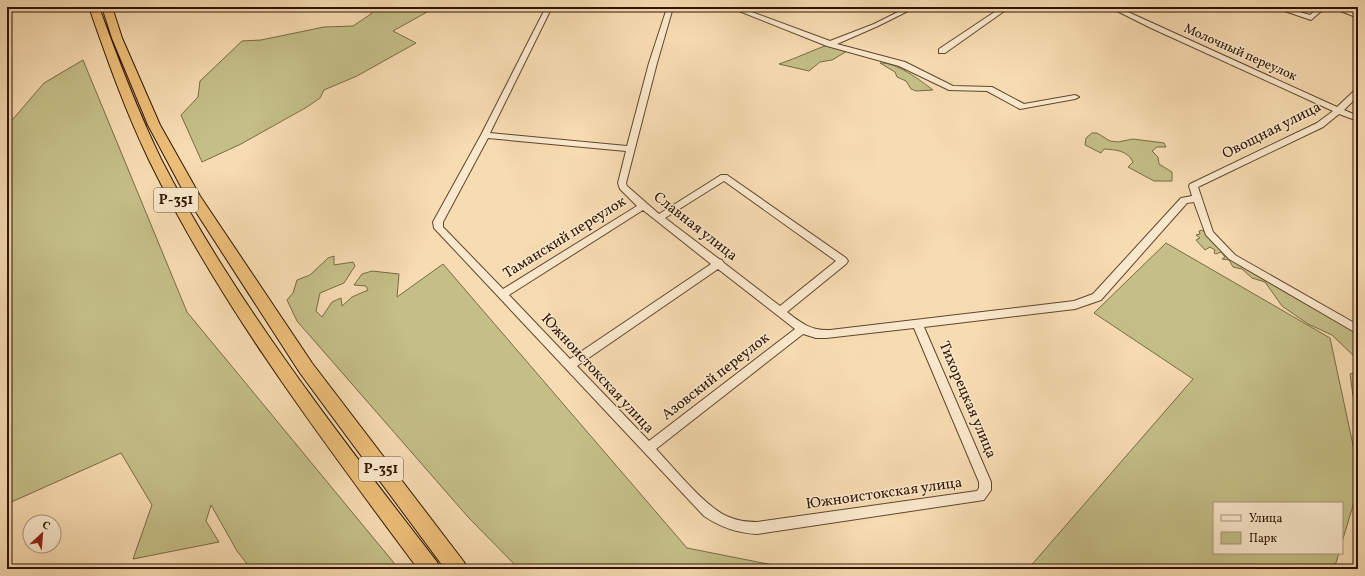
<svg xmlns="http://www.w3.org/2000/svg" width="1365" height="576" font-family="Vollkorn,serif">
  <rect width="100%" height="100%" fill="#f7dbb1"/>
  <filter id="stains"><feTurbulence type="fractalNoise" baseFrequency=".005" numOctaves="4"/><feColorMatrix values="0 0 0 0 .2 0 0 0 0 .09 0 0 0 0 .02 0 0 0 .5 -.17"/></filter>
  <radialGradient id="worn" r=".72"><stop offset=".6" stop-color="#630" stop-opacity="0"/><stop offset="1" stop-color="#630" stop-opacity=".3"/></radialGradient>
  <!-- green -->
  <path fill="#c4be87" stroke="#796a45" d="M 374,7 L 436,7 L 393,31 L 416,43 L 357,76 L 324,90 L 320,98 L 307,107 L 241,144 L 202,162 L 181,115 L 198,97 L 200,81 L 242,41 L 261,40 L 324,27 L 353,26 L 371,14 Z
    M 830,44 L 849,50 L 832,60 L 820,62 L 809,71 L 779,64 C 797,58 813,50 830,44 Z
    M 83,60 L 187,312 L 399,569 L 251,569 L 237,551 L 211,505 L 206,521 L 219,542 L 133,559 L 152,505 L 121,453 L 7,504 L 7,126 L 44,83 Z
    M 880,63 C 896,62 920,80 933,90 L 916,91 L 911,89 L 906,81 L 897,77 L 895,72 Z
    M 1092,133 L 1097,133 L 1110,141 L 1118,142 L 1133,139 L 1164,143 L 1166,147 L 1157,147 L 1152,151 L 1158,157 L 1159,164 L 1172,172 L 1172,181 L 1154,181 L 1128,167 L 1133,162 C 1127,150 1116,150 1104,149 L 1101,153 L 1085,145 L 1086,138 Z
    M 1202,230 L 1214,242 L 1358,333 L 1358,360 L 1332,335 L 1308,324 L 1282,306 L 1265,282 L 1252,278 L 1242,269 L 1233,267 L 1229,260 L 1222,259 L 1225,257 L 1221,252 L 1216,254 L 1214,253 L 1215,250 L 1210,247 L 1205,250 L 1196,240 L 1200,238 L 1196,235 L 1200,234 L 1199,231 Z
    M 1166,243 L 1330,338 L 1358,468 L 1358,489 L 1342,542 L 1342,503 L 1214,503 L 1214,553 L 1339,553 L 1334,569 L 1028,569 L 1193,379 L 1094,313 Z
    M 334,256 L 334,265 L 353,262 L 355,266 L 344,283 L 320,293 L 316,311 L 322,317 L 332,302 L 341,298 L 342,306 L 352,297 L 368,290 L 366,286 L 354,285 L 362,274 L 372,271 L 399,274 L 397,297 L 443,264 L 687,548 L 793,569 L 519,569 L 468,517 L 297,321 L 287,300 L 293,293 L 297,280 L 310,275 L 328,258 Z
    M 1358,371 L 1358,399 L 1353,396 L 1350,374 Z"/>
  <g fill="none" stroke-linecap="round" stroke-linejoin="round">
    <!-- minor casing -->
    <g stroke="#60462e" stroke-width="2">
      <path id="minor" d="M 546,7 L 552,7 L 490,133 L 627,146 L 649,63 L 666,11 L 671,10 L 672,11 L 657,63 L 626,183 L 627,186 L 659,214 L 721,175 L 727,175 L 846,258 L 848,261 L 846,264 L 787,312 C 801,323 811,331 830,330 L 1074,301 L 1093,294 L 1181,198 L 1192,196 L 1189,186 L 1190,184 L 1317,123 L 1333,111 L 1151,28 L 1109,7 L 1117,7 L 1337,107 L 1355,90 L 1358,90 L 1358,96 L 1344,110 L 1358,116 L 1358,121 L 1339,114 L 1323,127 L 1198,187 L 1213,232 L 1235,255 L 1358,325 L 1358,334 L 1229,259 L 1206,235 L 1194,202 L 1187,203 L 1101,300 L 1075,309 L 924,327 L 991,482 L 991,490 L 984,500 L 757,534 C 737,533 720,527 704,516 L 434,228 L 433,222 L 481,135 ZM 488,138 L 626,151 L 618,183 L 620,189 L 637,206 L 503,289 L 443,227 L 443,222 ZM 724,181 L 836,261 L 780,306 L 724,263 L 722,260 L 719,259 L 665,218 ZM 643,210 L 711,264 L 570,359 L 509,295 ZM 718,269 L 795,329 L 649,441 L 577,366 ZM 914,328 L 979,482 L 979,488 L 977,491 L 757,522 C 748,522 738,521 729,517 C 707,509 674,468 656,449 L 803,334 L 816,338 L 826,338 Z
        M 729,7 L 738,7 L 830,41 L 874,24 L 908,7 L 916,7 L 878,26 L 837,44 L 905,62 L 953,86 L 992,87 L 1024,104 L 1075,95 L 1079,97 L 1075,99 L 1020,109 L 987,91 L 949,90 L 899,66 L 827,46 Z
        M 1002,7 L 1010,7 L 945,53 L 939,53 L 939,49 Z
        M 1273,7 L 1283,7 L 1310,15 L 1319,7 L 1326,7 L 1311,20 Z
        M 1331,7 L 1340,7 L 1358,14 L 1358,18 Z"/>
    </g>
    <!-- highway casing -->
    <g stroke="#2e1503" stroke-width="2">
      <path id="highway" d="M 89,7 L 99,7 C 118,59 137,109 161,159 C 180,196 201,232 223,267 C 288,370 363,466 437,562 L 440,569 L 418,569 C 321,438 221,307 149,160 C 125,110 107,59 89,7 Z
        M 102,7 L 112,7 L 122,38 L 160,125 L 200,196 L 312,363 L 464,562 L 467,569 L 445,569 L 300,373 L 187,198 L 148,125 L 112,38 Z"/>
    </g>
    <!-- minor -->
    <use href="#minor" fill="#fae8cc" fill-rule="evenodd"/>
    <!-- highway -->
    <use href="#highway" fill="#ecbe78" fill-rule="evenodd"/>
  </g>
  <g text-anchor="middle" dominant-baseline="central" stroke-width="3" stroke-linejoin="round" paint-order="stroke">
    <!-- far-street labels -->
    <g font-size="13" fill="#2e1503" stroke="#fae8cc">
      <text transform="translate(1240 53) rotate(24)">Молочный переулок</text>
    </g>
    <!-- shield labels -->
    <g fill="#fae8cc" stroke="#6b543f" stroke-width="1">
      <rect x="154" y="188" width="44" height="24" rx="3"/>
      <rect x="359" y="457" width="44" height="24" rx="3"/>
    </g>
    <g font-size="14" font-weight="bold" fill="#2e1503">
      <text x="176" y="200">Р-351</text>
      <text x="381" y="469">Р-351</text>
    </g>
    <!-- street labels -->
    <g font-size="15" fill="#2e1503" stroke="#fae8cc">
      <text transform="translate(1272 131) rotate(-27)">Овощная улица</text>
      <text transform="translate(695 227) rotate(38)">Славная улица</text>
      <text transform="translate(565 238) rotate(-32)">Таманский переулок</text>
      <text transform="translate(597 374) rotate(47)">Южноистокская улица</text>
      <text transform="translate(716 377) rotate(-38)">Азовский переулок</text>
      <text transform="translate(967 400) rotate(67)">Тихорецкая улица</text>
      <text transform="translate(884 494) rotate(-8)">Южноистокская улица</text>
    </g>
  </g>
  <!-- margin -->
  <rect width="1365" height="576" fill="none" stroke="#f7dbb1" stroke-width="24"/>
  <rect x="8" y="8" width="1349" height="560" fill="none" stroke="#2e1503" stroke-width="2"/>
  <rect x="12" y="12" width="1341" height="552" fill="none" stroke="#2e1503"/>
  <!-- legend -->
  <rect x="1213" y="502" width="130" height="52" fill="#fae8cc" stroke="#a8947c"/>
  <rect x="1221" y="515" width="20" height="6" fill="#fae8cc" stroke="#a8947c"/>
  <text x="1249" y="522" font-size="12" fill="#2e1503">Улица</text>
  <rect x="1221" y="532" width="20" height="12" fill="#c4be87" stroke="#a8947c"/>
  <text x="1249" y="542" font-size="12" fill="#2e1503">Парк</text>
  <!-- north arrow -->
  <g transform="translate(42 534) rotate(26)"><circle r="19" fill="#fae8cc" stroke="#a8947c"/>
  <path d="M0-3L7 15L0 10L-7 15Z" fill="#8f2418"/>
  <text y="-6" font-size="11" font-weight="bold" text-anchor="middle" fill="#2e1503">С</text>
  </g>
  <rect width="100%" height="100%" filter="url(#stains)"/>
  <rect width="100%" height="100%" fill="url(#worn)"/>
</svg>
